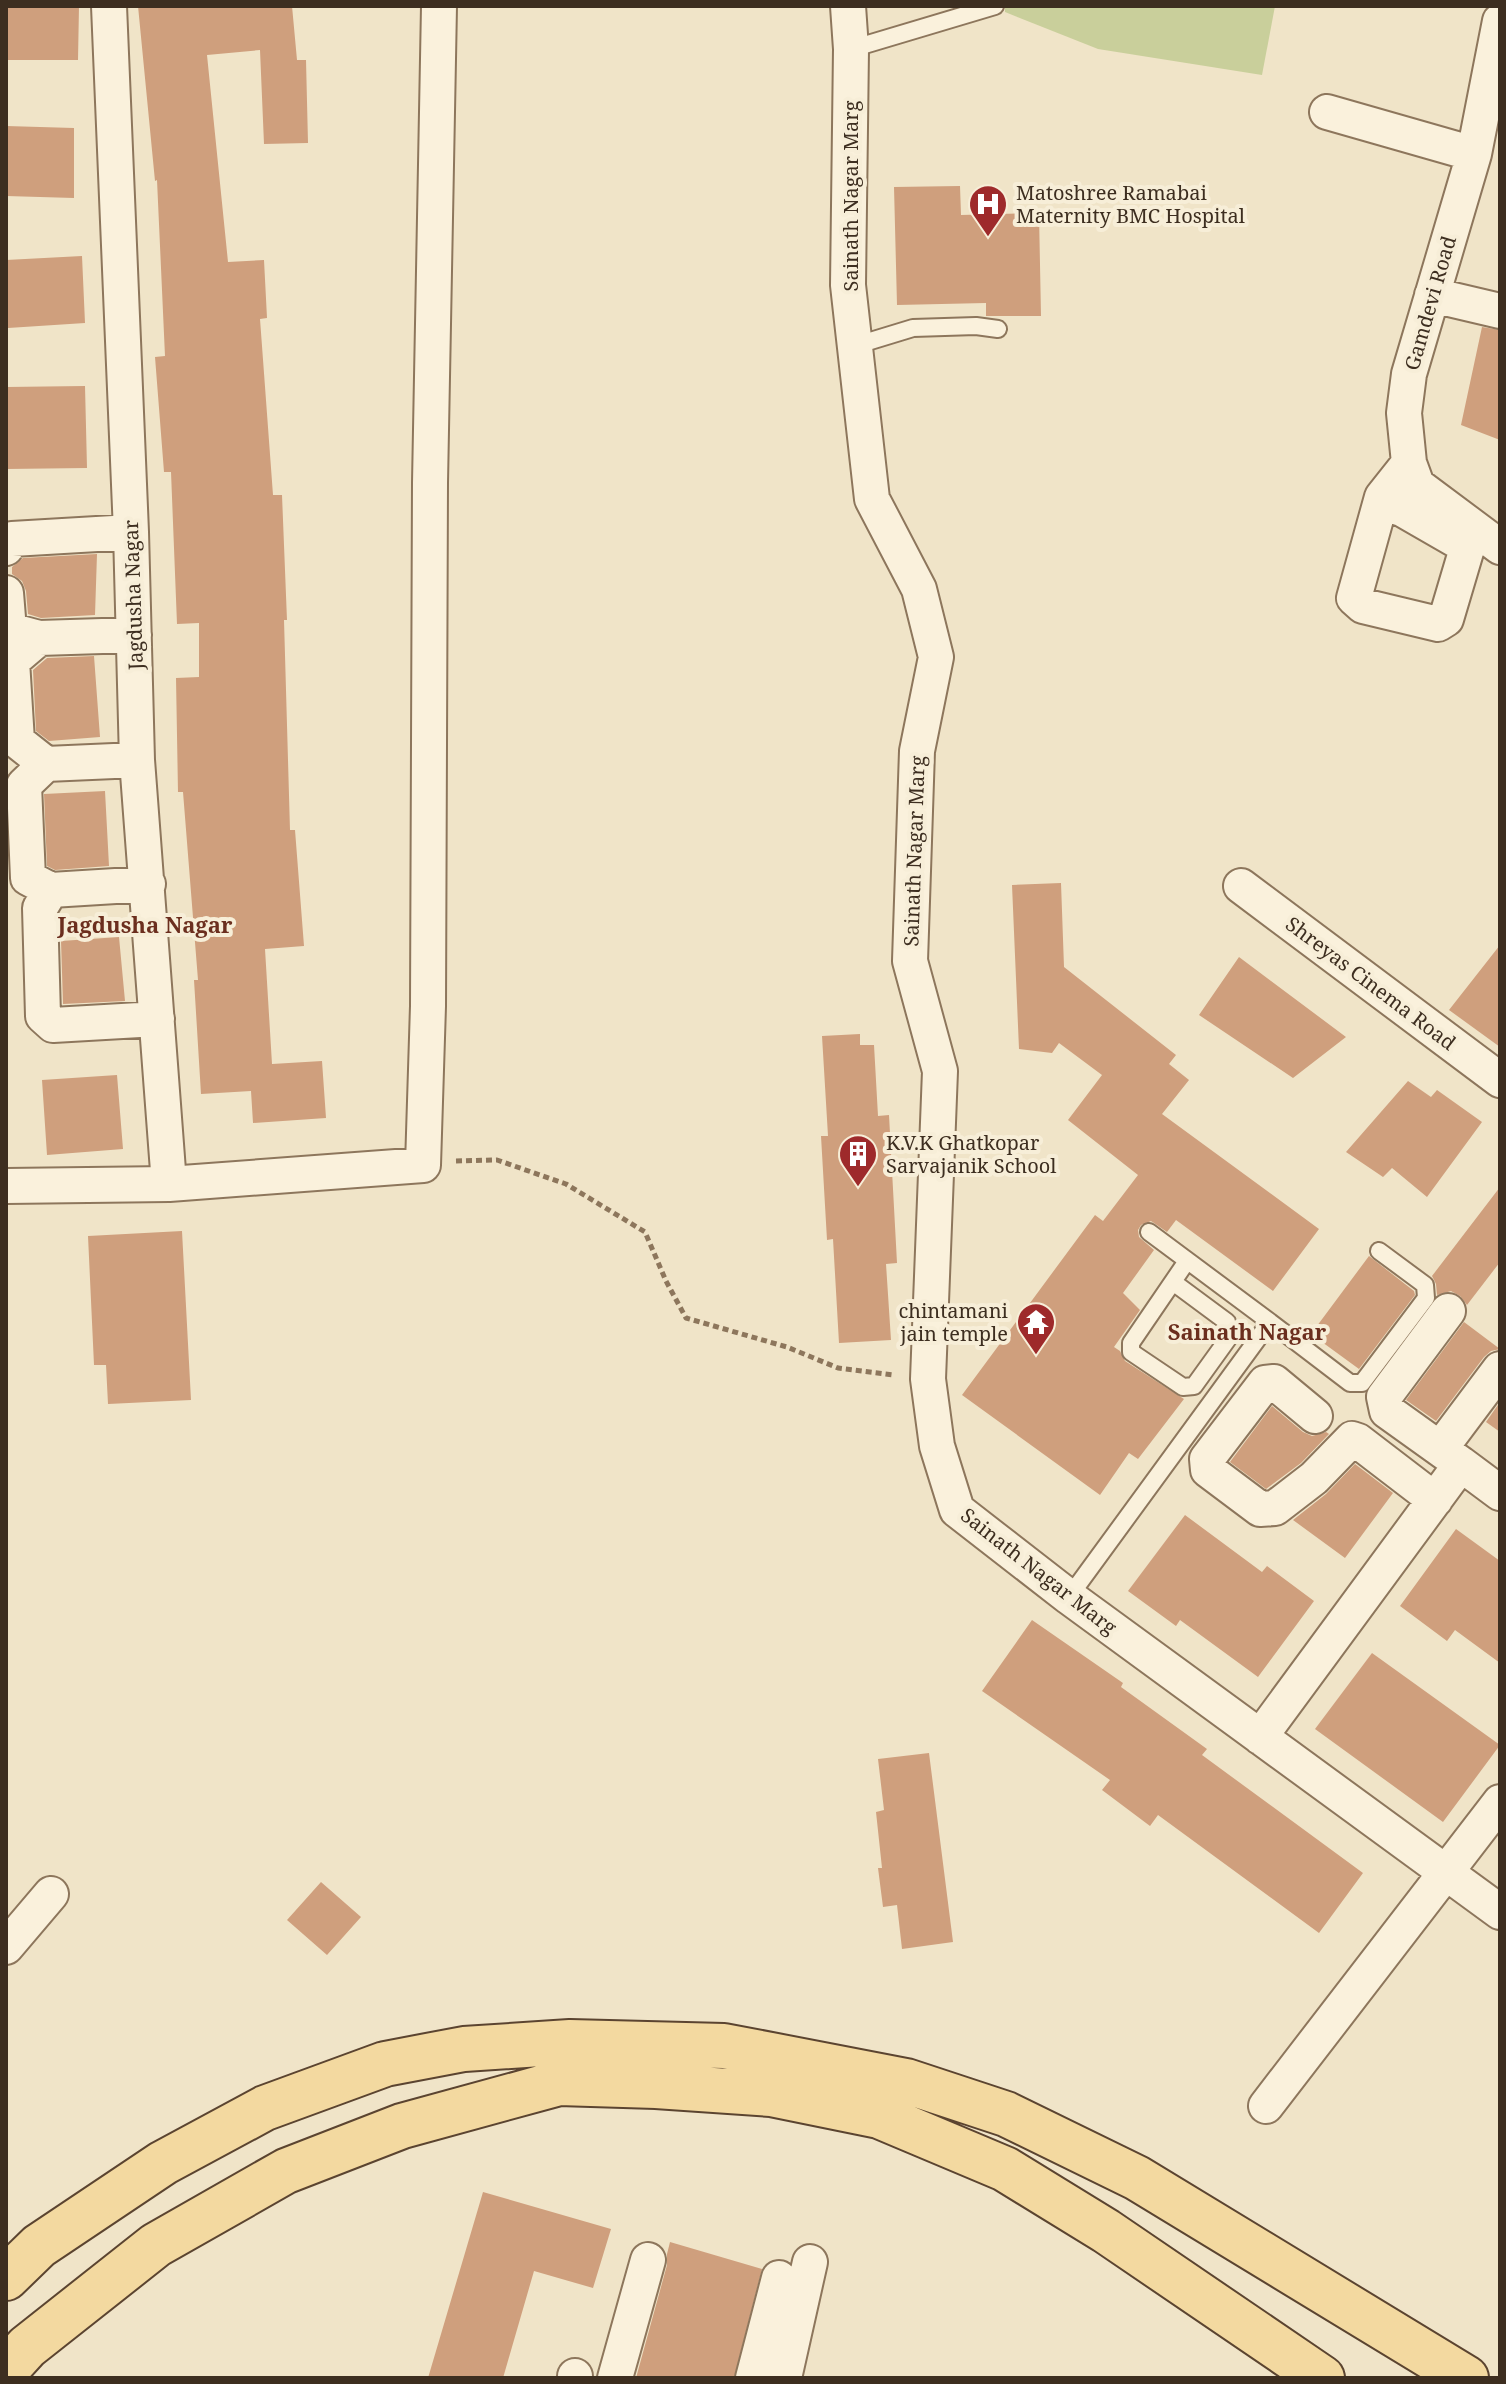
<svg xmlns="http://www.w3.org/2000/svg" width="1506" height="2384" font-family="'Noto Serif',serif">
  <rect width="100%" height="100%" fill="#f0e4c8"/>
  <!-- green -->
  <path fill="#c9cf9b" d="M 1005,6 L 1275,6 L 1262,75 L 1098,49 L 1005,12 Z"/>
  <!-- building -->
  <path fill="#cf9f7d" d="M 6,6 L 79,6 L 78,60 L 6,60 Z
    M 138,6 L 292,6 L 297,60 L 306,60 L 308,143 L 264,144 L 260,50 L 207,55 L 228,262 L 264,260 L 267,318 L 260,319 L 273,495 L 282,495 L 287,620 L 284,620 L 290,830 L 295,830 L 304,946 L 265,949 L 272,1064 L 322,1061 L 326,1118 L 253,1123 L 251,1091 L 201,1094 L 194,980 L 198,980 L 183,792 L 178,792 L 176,678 L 199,677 L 199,623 L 177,624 L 171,472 L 164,472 L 155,357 L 165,356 L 157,180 L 155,181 Z
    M 6,126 L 74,128 L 74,198 L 6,196 Z
    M 960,186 L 961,215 L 1039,213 L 1041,316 L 986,316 L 986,303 L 897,305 L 894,187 Z
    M 82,256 L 85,323 L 8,328 L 6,260 Z
    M 1482,327 L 1500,330 L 1500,440 L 1461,425 Z
    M 85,386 L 87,468 L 6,469 L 6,387 Z
    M 97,554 L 95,615 L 41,618 L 28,614 L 26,591 L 22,581 L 12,574 L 12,567 L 23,558 Z
    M 94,656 L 100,737 L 49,741 L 36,731 L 33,670 L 47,658 Z
    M 105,791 L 109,866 L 55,870 L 47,866 L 44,794 Z
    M 1061,883 L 1064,967 L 1176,1055 L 1169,1064 L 1189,1080 L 1162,1114 L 1319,1229 L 1273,1291 L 1176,1220 L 1167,1232 L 1151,1221 L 1141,1225 L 1138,1230 L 1139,1237 L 1154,1250 L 1123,1293 L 1140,1310 L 1114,1347 L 1120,1351 L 1125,1361 L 1184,1399 L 1138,1459 L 1129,1453 L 1100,1495 L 962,1395 L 1095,1215 L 1103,1221 L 1138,1175 L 1068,1120 L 1102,1075 L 1059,1043 L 1052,1053 L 1019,1049 L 1012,885 Z
    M 119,937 L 125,1001 L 63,1004 L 61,941 Z
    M 1500,945 L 1500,1047 L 1449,1010 Z
    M 1239,957 L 1346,1037 L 1293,1078 L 1199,1015 Z
    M 860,1034 L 860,1045 L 874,1045 L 878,1116 L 889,1115 L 897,1263 L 886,1264 L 891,1340 L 839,1343 L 833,1239 L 827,1240 L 821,1136 L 828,1136 L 822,1036 Z
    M 117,1075 L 123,1149 L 47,1155 L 42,1080 Z
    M 1408,1081 L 1431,1097 L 1437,1090 L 1482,1122 L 1427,1197 L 1392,1168 L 1383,1177 L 1346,1152 Z
    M 1500,1187 L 1500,1262 L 1467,1305 L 1460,1296 L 1451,1291 L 1437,1295 L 1436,1284 L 1432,1276 Z
    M 182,1231 L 191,1400 L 108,1404 L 106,1365 L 94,1365 L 88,1236 Z
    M 1369,1256 L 1414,1291 L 1415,1295 L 1359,1369 L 1311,1334 Z
    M 1464,1322 L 1500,1349 L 1491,1351 L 1484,1357 L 1436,1421 L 1406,1400 Z
    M 1500,1402 L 1500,1432 L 1486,1422 Z
    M 1272,1406 L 1303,1432 L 1312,1436 L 1326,1432 L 1329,1434 L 1301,1463 L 1266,1489 L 1230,1462 Z
    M 1355,1464 L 1393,1493 L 1345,1558 L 1293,1520 L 1326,1494 Z
    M 1185,1515 L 1262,1572 L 1267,1566 L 1314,1601 L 1258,1677 L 1180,1620 L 1176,1626 L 1128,1591 Z
    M 1456,1529 L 1500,1561 L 1500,1663 L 1455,1630 L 1447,1641 L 1400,1606 Z
    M 1032,1620 L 1123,1683 L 1121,1687 L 1207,1749 L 1202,1755 L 1363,1873 L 1319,1933 L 1158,1815 L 1150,1826 L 1102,1790 L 1110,1780 L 982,1691 Z
    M 1372,1653 L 1500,1745 L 1443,1822 L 1315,1729 Z
    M 929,1753 L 953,1942 L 902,1949 L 897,1905 L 883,1907 L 878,1868 L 882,1868 L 876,1812 L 884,1810 L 878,1759 Z
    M 321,1882 L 361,1917 L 327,1955 L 287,1920 Z
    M 483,2192 L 611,2229 L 593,2288 L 534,2271 L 503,2378 L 428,2378 Z
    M 670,2242 L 762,2269 L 734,2378 L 636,2378 L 667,2265 L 667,2254 Z"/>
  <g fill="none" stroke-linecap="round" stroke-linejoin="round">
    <!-- service casing -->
    <g stroke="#8d765c" stroke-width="20">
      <path id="service" d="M 851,49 L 995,6
        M 854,346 L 913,328 L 976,326 L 998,329
        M 1173,1282 L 1227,1322 L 1230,1336 L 1194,1386 L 1183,1387 L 1131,1352 L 1131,1343 L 1187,1261
        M 1270,1322 L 1350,1383 L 1362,1383 L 1426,1298 L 1425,1285 L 1379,1251
        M 1069,1597 L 1270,1322 L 1149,1232"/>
    </g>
    <!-- minor casing -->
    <g stroke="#8d765c" stroke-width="38">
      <path id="minor" d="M 109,6 L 131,532 L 137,760 L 169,1184
        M 848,6 L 851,49 L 848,285 L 872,499 L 919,589 L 936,657 L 917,751 L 910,961 L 940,1071 L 928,1379 L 937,1446 L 957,1510 L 1069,1597 L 1500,1912
        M 1500,21 L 1474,154 L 1409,374 L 1404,413 L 1409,463 L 1417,485 L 1500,547
        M 1327,112 L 1474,154
        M 1432,295 L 1500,311
        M 1409,463 L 1382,497 L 1354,598 L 1363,606 L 1438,624 L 1446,619 L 1473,528
        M 1381,502 L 1402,509 L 1468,547
        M 6,548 L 12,539 L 131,532
        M 6,593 L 9,630 L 39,638 L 134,635
        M 39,638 L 12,661 L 17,741 L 46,764 L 137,760
        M 46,764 L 24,785 L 28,878 L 51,890 L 148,884
        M 1241,886 L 1500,1080
        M 51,890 L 40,908 L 43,1016 L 53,1025 L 157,1019
        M 6,1186 L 169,1184 L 423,1165 L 428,1006 L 430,483 L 439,6
        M 1448,1311 L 1384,1397 L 1387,1411 L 1461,1464
        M 1315,1416 L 1274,1382 L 1265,1383 L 1207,1459 L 1208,1470 L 1260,1509 L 1275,1508 L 1314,1478 L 1352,1439 L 1358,1441 L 1435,1500
        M 1440,1449 L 1500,1369
        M 1260,1737 L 1461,1464 L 1500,1493
        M 6,1947 L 51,1894
        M 1266,2106 L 1500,1802
        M 575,2378 L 575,2376
        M 615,2378 L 648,2260
        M 753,2378 L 779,2278
        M 784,2378 L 810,2262"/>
    </g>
    <!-- primary casing -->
    <g stroke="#5b4430" stroke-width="48">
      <path id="primary" d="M 6,2278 L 39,2246 L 163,2163 L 265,2108 L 385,2064 L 464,2049 L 570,2042 L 724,2046 L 906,2081 L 1006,2114 L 1137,2178 L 1466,2378
        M 6,2370 L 27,2347 L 156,2245 L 286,2171 L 402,2126 L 559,2083 L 656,2086 L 771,2094 L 879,2116 L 1005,2169 L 1106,2231 L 1322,2378"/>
    </g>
    <!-- path -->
    <path stroke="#8d765c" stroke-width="5" stroke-dasharray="6 4" stroke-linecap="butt" d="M 456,1161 L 497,1160 L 566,1184 L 645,1232 L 666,1281 L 686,1318 L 787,1347 L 838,1368 L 894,1375"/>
    <!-- service -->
    <use href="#service" stroke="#faf1dc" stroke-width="16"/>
    <!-- minor -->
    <use href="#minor" stroke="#faf1dc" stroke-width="34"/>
    <!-- primary -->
    <use href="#primary" stroke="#f3d9a0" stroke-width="44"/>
  </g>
  <!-- icons -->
  <defs>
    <g id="hospital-pin" transform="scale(2)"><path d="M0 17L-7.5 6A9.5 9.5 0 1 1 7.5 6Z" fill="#9e2a2b" stroke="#f7eed8"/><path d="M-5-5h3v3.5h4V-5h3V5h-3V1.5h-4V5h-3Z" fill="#fff"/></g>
    <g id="building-pin" transform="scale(2)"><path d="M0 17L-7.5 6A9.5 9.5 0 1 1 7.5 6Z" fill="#9e2a2b" stroke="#f7eed8"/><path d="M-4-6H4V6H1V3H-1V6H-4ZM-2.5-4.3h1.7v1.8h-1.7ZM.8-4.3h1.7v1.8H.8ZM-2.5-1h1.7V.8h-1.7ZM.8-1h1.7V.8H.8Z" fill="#fff"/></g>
    <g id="temple-pin" transform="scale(2)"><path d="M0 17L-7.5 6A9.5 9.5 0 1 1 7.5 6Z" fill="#9e2a2b" stroke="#f7eed8"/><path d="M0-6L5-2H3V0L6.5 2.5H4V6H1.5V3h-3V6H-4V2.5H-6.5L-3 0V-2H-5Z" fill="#fff"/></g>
  </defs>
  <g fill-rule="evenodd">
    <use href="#hospital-pin" x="988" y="204"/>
    <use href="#building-pin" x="858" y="1154"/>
    <use href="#temple-pin" x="1036" y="1322"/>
  </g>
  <g text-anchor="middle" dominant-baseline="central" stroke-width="8" stroke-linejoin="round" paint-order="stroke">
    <!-- poi labels -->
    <g font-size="20" fill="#3d2e20" stroke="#f7eed8" text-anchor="start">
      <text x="1016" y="192">Matoshree Ramabai<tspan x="1016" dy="23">Maternity BMC Hospital</tspan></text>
      <text x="886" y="1142">K.V.K Ghatkopar<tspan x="886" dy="23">Sarvajanik School</tspan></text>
      <text x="1008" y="1310" text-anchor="end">chintamani<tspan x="1008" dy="23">jain temple</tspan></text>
    </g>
    <!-- street labels -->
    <g font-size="20" fill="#3d2e20" stroke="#f7eed8">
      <text transform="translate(850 196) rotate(-90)">Sainath Nagar Marg</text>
      <text transform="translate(1430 303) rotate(-74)">Gamdevi Road</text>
      <text transform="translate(133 595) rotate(-92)">Jagdusha Nagar</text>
      <text transform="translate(914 851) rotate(-88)">Sainath Nagar Marg</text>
      <text transform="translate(1371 983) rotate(37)">Shreyas Cinema Road</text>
      <text transform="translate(1039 1571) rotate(38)">Sainath Nagar Marg</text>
    </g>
    <!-- neighbourhood labels -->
    <g font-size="22" font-weight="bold" fill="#6b2e1e" stroke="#f7eed8">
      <text x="145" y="924">Jagdusha Nagar</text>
      <text x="1247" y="1331">Sainath Nagar</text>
    </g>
  </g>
  <!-- border -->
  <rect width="1506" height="2384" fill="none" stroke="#3d2e20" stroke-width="16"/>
</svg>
